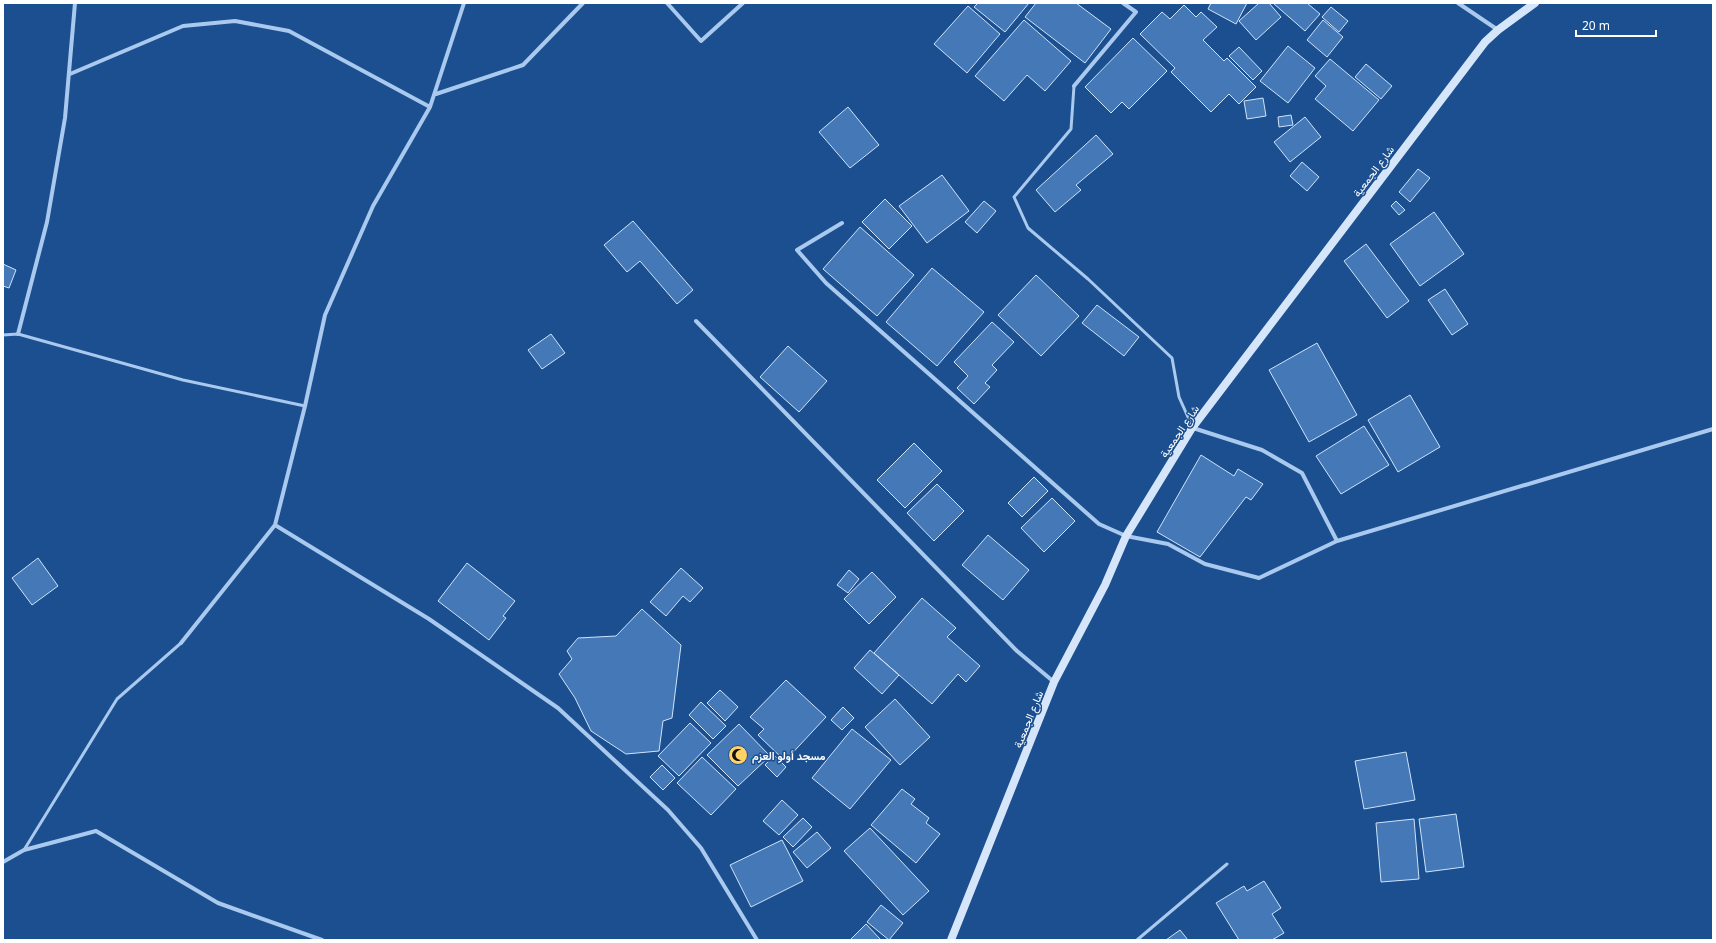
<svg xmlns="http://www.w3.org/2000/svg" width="1716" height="943" font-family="'Noto Sans',Vazirmatn,sans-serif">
  <rect width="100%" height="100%" fill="#1b4f8f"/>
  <!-- building -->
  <path fill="#4478b7" stroke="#cfe3fa" d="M 978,3 L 1029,3 L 1005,32 L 974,7 Z
    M 1036,3 L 1076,3 L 1111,29 L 1085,63 L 1025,17 Z
    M 1211,3 L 1247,3 L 1236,24 L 1208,9 Z
    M 1259,3 L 1269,3 L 1281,17 L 1256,40 L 1239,21 Z
    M 1273,3 L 1307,3 L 1320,14 L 1305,31 Z
    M 1184,5 L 1196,17 L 1201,12 L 1217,27 L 1203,40 L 1224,61 L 1227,58 L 1256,87 L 1239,104 L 1229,94 L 1211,112 L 1171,72 L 1175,68 L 1140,34 L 1162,12 L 1170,19 Z
    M 968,6 L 1000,34 L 967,73 L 934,44 Z
    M 1331,7 L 1348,21 L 1339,32 L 1322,17 Z
    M 1024,20 L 1071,61 L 1045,91 L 1027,75 L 1004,101 L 975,76 Z
    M 1323,20 L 1343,37 L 1327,57 L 1307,40 Z
    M 1133,38 L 1167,71 L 1129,109 L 1122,102 L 1111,113 L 1085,87 Z
    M 1288,46 L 1315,68 L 1288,103 L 1260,81 Z
    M 1239,47 L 1262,71 L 1253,80 L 1229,56 Z
    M 1330,59 L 1379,100 L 1353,131 L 1315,99 L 1326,86 L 1315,76 Z
    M 1366,64 L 1392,86 L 1381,99 L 1355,77 Z
    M 1263,98 L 1266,116 L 1247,119 L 1244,101 Z
    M 848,107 L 879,145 L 850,168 L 819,132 Z
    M 1291,115 L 1293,125 L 1279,127 L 1278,117 Z
    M 1305,117 L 1321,137 L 1290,162 L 1274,142 Z
    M 1096,135 L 1113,154 L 1076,185 L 1081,190 L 1055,212 L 1036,190 Z
    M 1302,162 L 1319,177 L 1307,191 L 1290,176 Z
    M 1418,169 L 1430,178 L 1410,202 L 1399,192 Z
    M 942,175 L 969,211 L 927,243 L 899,206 Z
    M 885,199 L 912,226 L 889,249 L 862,222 Z
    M 984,201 L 996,211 L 977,233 L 965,222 Z
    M 1396,201 L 1405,210 L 1399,215 L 1391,206 Z
    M 1434,212 L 1464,254 L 1420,286 L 1390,244 Z
    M 633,221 L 693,290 L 677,304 L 640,261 L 627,272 L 604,245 Z
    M 860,227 L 914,275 L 877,316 L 823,269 Z
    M 1366,244 L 1409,301 L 1387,318 L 1344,261 Z
    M 3,264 L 16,270 L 9,288 L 3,286 Z
    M 932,268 L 984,312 L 937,366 L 886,322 Z
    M 1036,275 L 1079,316 L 1041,356 L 998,315 Z
    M 1445,289 L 1468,324 L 1452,335 L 1428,300 Z
    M 1097,305 L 1139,337 L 1124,356 L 1082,323 Z
    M 992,322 L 1014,342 L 992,365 L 997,370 L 985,383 L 990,387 L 974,404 L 957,388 L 968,376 L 954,362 Z
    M 551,334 L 565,353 L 542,369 L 528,350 Z
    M 1317,343 L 1357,415 L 1309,442 L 1269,370 Z
    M 788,346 L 827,381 L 799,412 L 760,377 Z
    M 1410,395 L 1440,447 L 1398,472 L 1368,420 Z
    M 1364,426 L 1389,465 L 1341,494 L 1316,456 Z
    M 914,443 L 942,471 L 905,508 L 877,480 Z
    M 1201,455 L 1234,476 L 1238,469 L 1263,484 L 1251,500 L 1246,497 L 1200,557 L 1157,532 Z
    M 1034,477 L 1048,491 L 1022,517 L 1008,503 Z
    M 937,484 L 964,511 L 934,541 L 907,513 Z
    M 1052,498 L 1075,521 L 1044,552 L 1021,528 Z
    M 988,535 L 1029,570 L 1003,600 L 962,565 Z
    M 38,558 L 58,586 L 32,605 L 12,578 Z
    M 467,563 L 515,601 L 503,616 L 506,618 L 489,640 L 438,601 Z
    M 681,568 L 703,588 L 690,602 L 683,596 L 666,616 L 650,602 Z
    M 849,570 L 859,579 L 848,593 L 837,585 Z
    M 872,572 L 896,597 L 869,624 L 844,599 Z
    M 922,598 L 956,628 L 947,637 L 980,666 L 966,682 L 958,674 L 932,704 L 874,653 Z
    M 642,609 L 681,645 L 672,718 L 663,721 L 659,751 L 626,754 L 591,731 L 575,698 L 559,674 L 572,659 L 567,651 L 578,638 L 616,636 Z
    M 870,650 L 899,675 L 882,694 L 854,668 Z
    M 786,680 L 826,717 L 785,761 L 758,735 L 764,729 L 750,717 Z
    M 720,690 L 738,707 L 725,721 L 707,703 Z
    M 895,699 L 930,737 L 900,765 L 865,727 Z
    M 701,702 L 726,726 L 713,739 L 689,715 Z
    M 843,707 L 854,718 L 842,730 L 831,720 Z
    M 690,723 L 711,743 L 679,776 L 658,756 Z
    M 739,724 L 770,756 L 738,786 L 707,755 Z
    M 852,729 L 891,760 L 850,809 L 812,778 Z
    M 1406,752 L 1415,800 L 1364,809 L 1355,761 Z
    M 774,755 L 786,767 L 777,777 L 765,765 Z
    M 702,757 L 736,789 L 711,815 L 677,783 Z
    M 662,765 L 675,778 L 663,790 L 650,777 Z
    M 902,789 L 915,799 L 911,804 L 929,818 L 926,823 L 940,834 L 916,863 L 871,825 Z
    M 782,800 L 798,815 L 779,835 L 763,821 Z
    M 1456,814 L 1464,867 L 1426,872 L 1419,819 Z
    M 803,818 L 812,827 L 793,847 L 783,837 Z
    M 1414,819 L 1419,879 L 1381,882 L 1376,823 Z
    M 870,828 L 929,891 L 903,915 L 844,851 Z
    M 817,832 L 831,848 L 807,868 L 793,852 Z
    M 782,840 L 803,881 L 751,907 L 730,865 Z
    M 1264,881 L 1281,908 L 1272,914 L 1284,933 L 1272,940 L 1239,940 L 1216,903 L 1244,886 L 1247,891 Z
    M 881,905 L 903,923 L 889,940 L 867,922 Z
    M 866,924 L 881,940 L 850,940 Z
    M 1180,930 L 1188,940 L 1166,940 Z"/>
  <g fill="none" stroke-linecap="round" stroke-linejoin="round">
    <!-- lane -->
    <path stroke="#a9c9ee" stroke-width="3" d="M 1074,86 L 1071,129 L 1014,197 L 1028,228 L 1088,279 L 1172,358 L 1179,397 L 1192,426
      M 3,335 L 18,334 L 183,380 L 305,406
      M 24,850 L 117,699 L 181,643
      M 1137,940 L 1227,864"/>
    <!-- street -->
    <path stroke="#a9c9ee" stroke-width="4" d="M 667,3 L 701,41 L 743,3
      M 1458,3 L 1498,30
      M 70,74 L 183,26 L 235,21 L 289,31 L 430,107
      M 1074,86 L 1136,12 L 1123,3
      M 436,94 L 523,65 L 583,3
      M 842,223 L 797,250 L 826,283 L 1099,524 L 1126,536 L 1168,544 L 1205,564 L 1259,578 L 1337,541
      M 696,321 L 1017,651 L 1054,682
      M 18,334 L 47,222 L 65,118 L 75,3
      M 1193,428 L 1262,450 L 1302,473 L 1337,541 L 1713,429
      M 275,525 L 429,619 L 558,708 L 668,810 L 701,848 L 757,940
      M 181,643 L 275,525 L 305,406 L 325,315 L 373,206 L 430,107 L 464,3
      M 3,862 L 24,850 L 96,831 L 218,903 L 322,940"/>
    <!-- secondary -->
    <path stroke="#d6e6fa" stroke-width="8" d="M 951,940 L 1054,682 L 1105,585 L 1126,536 L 1192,428 L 1485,42 L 1498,30 L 1535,3"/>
  </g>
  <!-- icons -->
  <defs>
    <g id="mosque-disc" transform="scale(1)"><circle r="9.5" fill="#ffd166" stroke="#1b4f8f"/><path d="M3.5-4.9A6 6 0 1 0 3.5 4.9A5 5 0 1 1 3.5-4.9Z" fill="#111"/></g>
  </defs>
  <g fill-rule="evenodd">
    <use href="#mosque-disc" x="738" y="755"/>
  </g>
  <g text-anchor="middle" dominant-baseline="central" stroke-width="3" stroke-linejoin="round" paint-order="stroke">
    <!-- street labels -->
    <g font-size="11" fill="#fff" stroke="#1b4f8f">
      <text transform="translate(1373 171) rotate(-53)">شارع الجمعية</text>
      <text transform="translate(1179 431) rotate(-56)">شارع الجمعية</text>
      <text transform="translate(1028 719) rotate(-68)">شارع الجمعية</text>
    </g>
    <!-- poi labels -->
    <g font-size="11" font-weight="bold" fill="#fff" stroke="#1b4f8f" text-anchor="start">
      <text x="752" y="755">مسجد أولو العزم</text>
    </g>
  </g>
  <!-- border -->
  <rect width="1716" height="943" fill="none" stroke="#ffffff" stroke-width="8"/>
  <!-- scale -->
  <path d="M1576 30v6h80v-6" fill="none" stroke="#ffffff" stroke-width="2"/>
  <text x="1582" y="30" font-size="12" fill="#ffffff" stroke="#1b4f8f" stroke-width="3" paint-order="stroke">20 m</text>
</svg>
